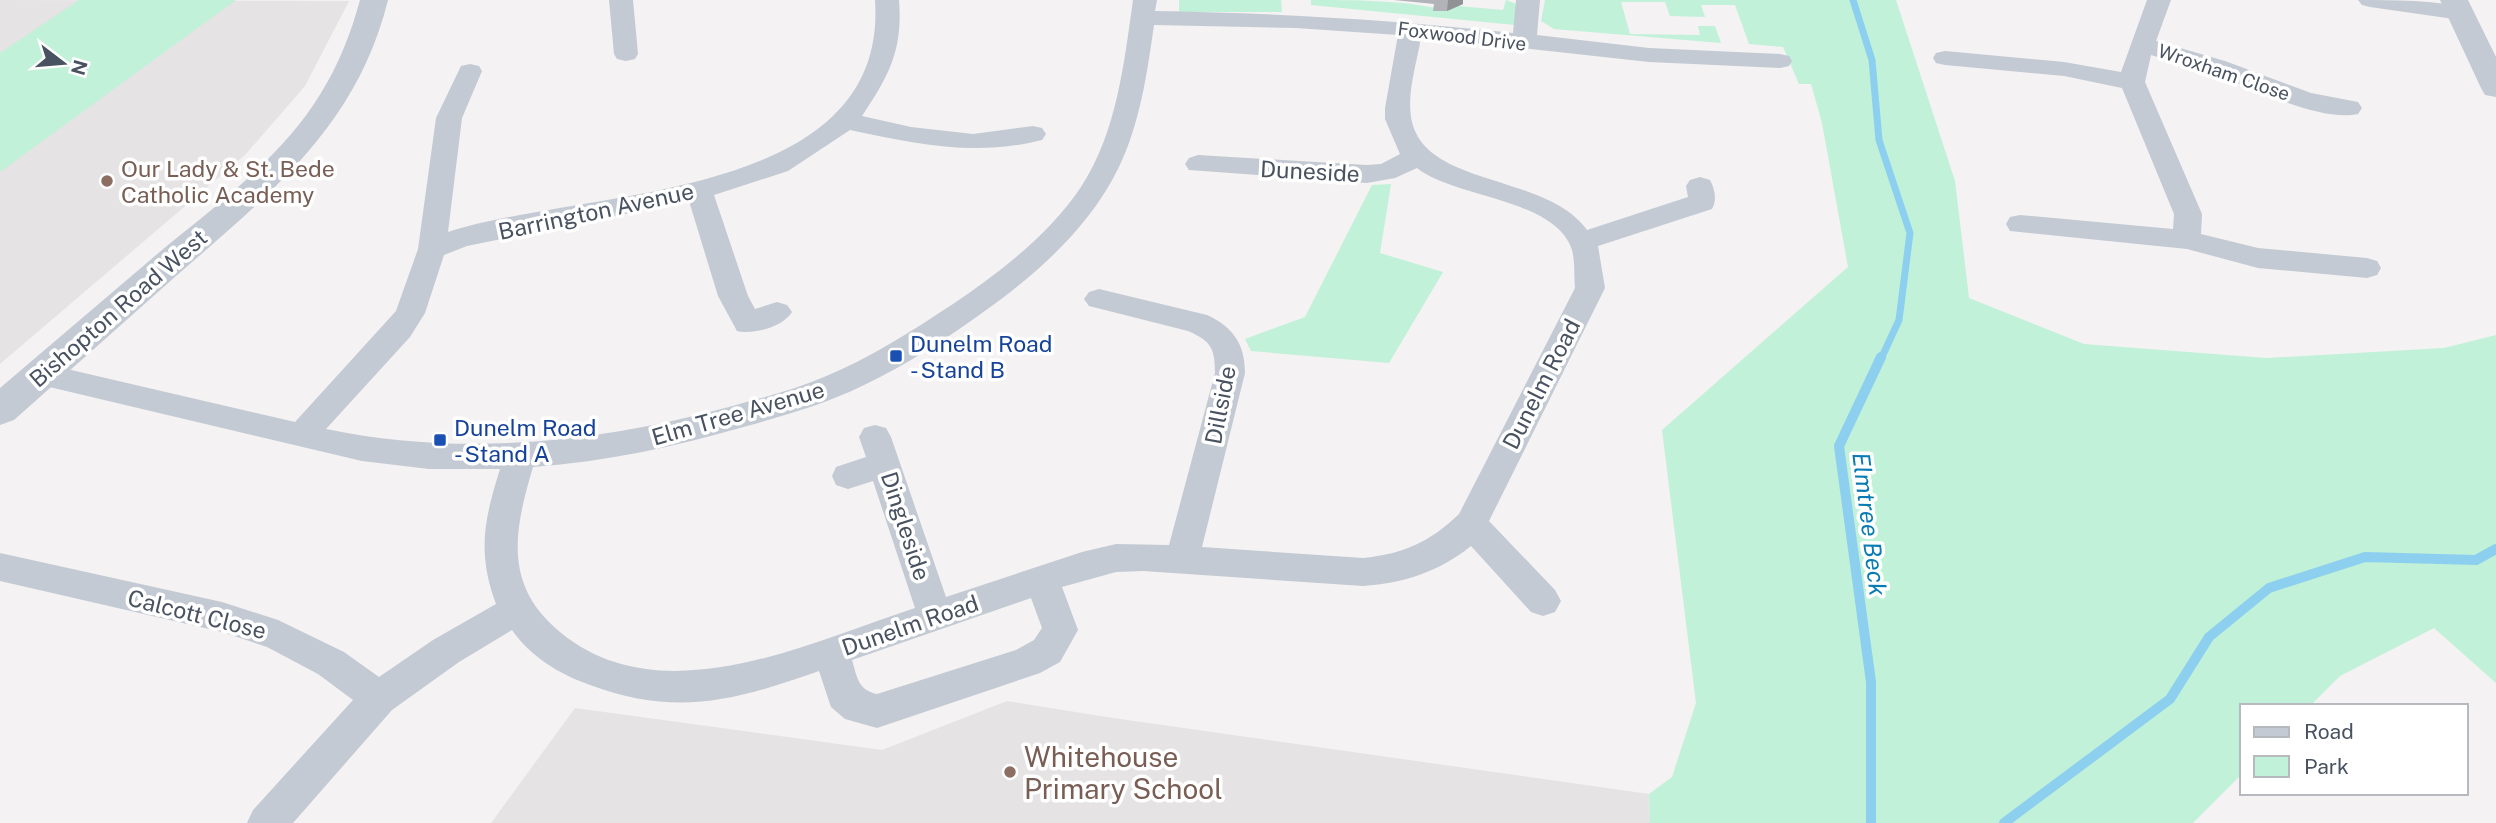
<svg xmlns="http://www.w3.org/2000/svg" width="2496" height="823" font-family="'Public Sans',sans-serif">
  <rect width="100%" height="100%" fill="#f4f2f2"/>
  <!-- education -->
  <path fill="#e5e3e4" d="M 0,0 L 349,1 L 305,86 L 245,155 L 0,364 Z
    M 1007,701 L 1113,718 L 1649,794 L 1650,823 L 491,823 L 575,708 L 882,750 Z"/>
  <!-- green -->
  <path fill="#c1f1d9" d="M 79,0 L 236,0 L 0,172 L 0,53 Z
    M 1179,0 L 1281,0 L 1282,12 L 1179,12 Z
    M 1311,0 C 1350,0 1412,0 1446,11 L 1458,6 L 1503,10 L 1506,0 L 1527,8 L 1525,26 L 1311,5 Z
    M 1545,0 L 1896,0 L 1955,181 L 1969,298 L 2084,344 L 2266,358 L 2444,348 L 2496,335 L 2496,683 L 2434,628 L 2340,676 L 2310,706 L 2242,706 L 2242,774 L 2193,823 L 1650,823 L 1649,794 L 1672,777 L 1696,703 L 1662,430 L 1848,267 L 1822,123 L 1811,84 L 1799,84 L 1783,47 L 1749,44 L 1735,5 L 1701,5 L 1705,17 L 1670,16 L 1665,2 L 1621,2 L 1630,34 L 1700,35 L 1698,26 L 1715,26 L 1721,43 L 1554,29 L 1541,21 Z
    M 1391,184 L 1380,253 L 1443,272 L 1389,363 L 1251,351 L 1245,339 L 1305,317 L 1372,185 Z"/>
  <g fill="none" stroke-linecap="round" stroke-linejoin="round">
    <!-- stream-far1 -->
    <path stroke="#8dcfef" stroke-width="7" d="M 1853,0 L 1872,60 L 1879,140 L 1910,233 L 1899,320 L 1881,359"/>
    <!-- stream -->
    <path stroke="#8dcfef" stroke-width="10" d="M 1871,823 L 1871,682 L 1839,446 L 1881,357
      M 2004,823 L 2170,699 L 2209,637 L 2269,588 L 2365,557 L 2476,560 L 2496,549"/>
    <!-- minor -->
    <path fill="#c3cad3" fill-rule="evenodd" d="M 609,0 L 633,0 L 638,54 L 635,59 L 626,61 L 617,59 L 614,54 Z
      M 875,0 L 899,0 C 903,50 889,76 862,116 L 911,127 L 973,134 L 1033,126 L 1042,128 L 1046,134 L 1042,140 C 974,157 917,144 850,130 L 788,171 L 714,195 L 748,296 L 755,309 L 777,302 L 787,305 L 792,312 C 783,327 753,335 737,331 L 718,296 L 689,201 L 467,246 L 444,255 L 425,313 L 410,337 L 326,429 C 461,457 597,443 729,407 C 761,398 794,390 824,377 C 870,358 912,331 953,304 C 1000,272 1049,235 1081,187 C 1117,132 1124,63 1133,0 L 1157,0 L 1155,11 C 1275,13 1394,20 1513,33 L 1516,0 L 1540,0 L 1537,35 L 1649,48 L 1780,54 L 1789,56 L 1792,61 L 1789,66 L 1780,68 L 1649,62 L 1421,37 C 1417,63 1407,91 1411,117 C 1422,188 1545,172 1587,230 L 1688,197 L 1686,186 L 1690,180 L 1700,177 L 1710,180 C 1715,189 1717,200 1712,209 L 1598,246 L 1605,288 L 1489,521 L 1555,590 L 1561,601 L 1555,612 L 1543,616 L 1531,612 L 1471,546 C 1439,572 1403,583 1363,586 L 1143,571 L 1116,572 L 1062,587 L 1078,630 L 1060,662 L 1040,673 L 877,728 L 845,719 L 831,707 L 819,671 C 734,701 677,717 590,685 C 559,674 531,657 512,630 L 459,662 L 392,710 L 293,823 L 247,823 L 253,810 L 353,700 L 318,674 L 267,647 L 222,632 L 0,581 L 0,553 L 222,602 L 278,620 L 344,652 L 379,677 L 433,640 L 496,604 C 477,553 484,520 500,469 L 429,469 L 362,461 L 41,385 L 30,382 L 26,374 L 30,366 L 41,363 L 295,422 L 396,311 L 418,249 L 436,118 L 461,66 L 470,64 L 479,66 L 482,71 L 462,118 L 448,232 C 580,188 889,204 875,0 ZM 1154,25 L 1296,28 L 1398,35 L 1385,108 L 1385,119 L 1400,154 L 1381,164 L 1367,165 L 1198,155 L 1189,158 L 1185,164 L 1189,170 L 1367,183 L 1395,178 L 1417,168 C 1454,198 1555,198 1572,250 C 1575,261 1574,276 1575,288 L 1459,514 C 1430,542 1403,554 1363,558 L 1202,547 L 1245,373 C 1245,344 1233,327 1207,315 L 1099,289 L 1089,292 L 1084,299 L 1089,306 L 1188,331 C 1211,341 1215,348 1215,373 L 1169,545 L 1116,544 L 1082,552 L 946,597 L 891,437 L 886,428 L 875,425 L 864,428 L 859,437 L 866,457 L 836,467 L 832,476 L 836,485 L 848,489 L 873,481 L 915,608 C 808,643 661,716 560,632 C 503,585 514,531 533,467 C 606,462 677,446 747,426 C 786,415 825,404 862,386 C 907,365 949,337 989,308 C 1040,271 1089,227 1118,169 C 1140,124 1147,74 1154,25 ZM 1031,598 L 1042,628 L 1034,640 L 1016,650 L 877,694 C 858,690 857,677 852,660 Z
      M 2147,0 L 2171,0 L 2156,41 L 2225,61 L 2311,93 L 2358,102 L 2362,108 L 2358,114 C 2320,123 2246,85 2208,72 C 2189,65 2170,61 2151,55 L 2145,82 L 2202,214 L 2201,234 L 2258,248 L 2367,258 L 2377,261 L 2381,268 L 2377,275 L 2367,278 L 2258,268 L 2187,249 L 2010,231 L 2006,224 L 2010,217 L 2020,215 L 2173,229 L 2174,214 L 2122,88 L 2064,76 L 1945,65 L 1936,63 L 1933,58 L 1936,53 L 1945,51 L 2064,62 L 2121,72 Z
      M 2358,0 C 2396,0 2433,0 2469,8 L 2473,13 L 2469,18 L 2461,20 L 2370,7 L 2362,5 Z"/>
    <!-- tertiary -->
    <path fill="#c3cad3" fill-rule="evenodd" d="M 360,0 L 388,0 C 357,126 270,194 176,276 C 122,324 68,372 14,420 L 0,425 L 0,388 C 54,342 108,296 162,250 C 218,204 283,156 321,93 C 339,64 351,33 360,0 Z
      M 2440,0 L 2468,0 L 2496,57 L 2496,97 L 2485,95 L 2481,88 Z"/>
  </g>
  <!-- wall -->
  <path fill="#b1b3b8" d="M 1394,0 L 1463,0 L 1463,4 L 1447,11 L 1433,11 L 1434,4 Z"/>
  <!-- shaded-wall -->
  <path fill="#909296" d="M 1448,0 L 1463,0 L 1463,4 L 1447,11 Z"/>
  <!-- markers -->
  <g fill="#8d6e63" stroke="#fff" stroke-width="2.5">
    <circle cx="107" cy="181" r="7"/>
    <circle cx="1010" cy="772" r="7"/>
  </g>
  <g fill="#1a4fb4" stroke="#fff" stroke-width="2.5">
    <rect x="889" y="349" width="14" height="14" rx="3.5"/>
    <rect x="433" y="433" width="14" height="14" rx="3.5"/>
  </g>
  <g text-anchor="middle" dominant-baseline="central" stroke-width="7" stroke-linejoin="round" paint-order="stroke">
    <!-- far-street labels -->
    <g font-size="19" fill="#495260" stroke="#fff">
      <text transform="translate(1462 36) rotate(7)">Foxwood Drive</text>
      <text transform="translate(2224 72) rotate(19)">Wroxham Close</text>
    </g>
    <!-- education labels -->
    <g font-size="23" fill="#785e54" stroke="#fff" text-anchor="start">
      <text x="121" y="168">Our Lady &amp; St. Bede<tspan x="121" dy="26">Catholic Academy</tspan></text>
    </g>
    <!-- street labels -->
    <g font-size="23" fill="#495260" stroke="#fff">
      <text transform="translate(1310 171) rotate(3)">Duneside</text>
      <text transform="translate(596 211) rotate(-12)">Barrington Avenue</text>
      <text transform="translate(118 308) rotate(-41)">Bishopton Road West</text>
      <text transform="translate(1541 384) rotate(-63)">Dunelm Road</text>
      <text transform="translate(1220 405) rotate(-79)">Dillside</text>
      <text transform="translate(738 413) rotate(-16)">Elm Tree Avenue</text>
      <text transform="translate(906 526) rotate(72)">Dingleside</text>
      <text transform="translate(197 614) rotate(14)">Calcott Close</text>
      <text transform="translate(910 625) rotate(-19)">Dunelm Road</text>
    </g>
    <!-- transit labels -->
    <g font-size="23" fill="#164399" stroke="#fff" text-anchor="start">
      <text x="910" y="343">Dunelm Road<tspan x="910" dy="26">- Stand B</tspan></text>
      <text x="454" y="427">Dunelm Road<tspan x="454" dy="26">- Stand A</tspan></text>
    </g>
    <!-- water labels -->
    <g font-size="24" font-style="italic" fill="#097bb3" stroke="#fff">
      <text transform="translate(1870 524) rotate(83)">Elmtree Beck</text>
    </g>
    <!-- near-education labels -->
    <g font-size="28" fill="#785e54" stroke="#fff" text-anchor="start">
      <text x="1024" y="756">Whitehouse<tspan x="1024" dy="32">Primary School</tspan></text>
    </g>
  </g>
  <!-- legend -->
  <rect x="2240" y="704" width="228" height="91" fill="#ffffff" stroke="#b6babf" stroke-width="2"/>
  <rect x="2254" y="727" width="35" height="10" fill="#c3cad3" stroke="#b6babf" stroke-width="2"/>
  <text x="2304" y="739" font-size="21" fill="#495260">Road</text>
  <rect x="2254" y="756" width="35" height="21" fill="#c1f1d9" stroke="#b6babf" stroke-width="2"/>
  <text x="2304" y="774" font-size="21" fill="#495260">Park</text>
  <!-- north arrow -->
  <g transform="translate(63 63) rotate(106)" stroke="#ffffff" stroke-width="5" paint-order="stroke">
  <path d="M0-5L12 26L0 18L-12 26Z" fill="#495260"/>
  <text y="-10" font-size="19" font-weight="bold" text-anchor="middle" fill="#495260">N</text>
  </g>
</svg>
